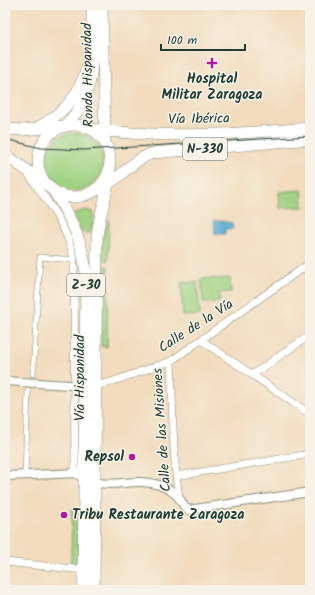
<svg xmlns="http://www.w3.org/2000/svg" width="315" height="595" font-family="Kalam,sans-serif">
  <rect width="100%" height="100%" fill="#f7f3e8"/>
  <filter id="ink" filterUnits="userSpaceOnUse"><feTurbulence type="fractalNoise" baseFrequency=".025" numOctaves="2"/><feDisplacementMap in="SourceGraphic" scale="8" xChannelSelector="R" yChannelSelector="G"/><feConvolveMatrix kernelMatrix="1 2 1 2 8 2 1 2 1" color-interpolation-filters="sRGB"/></filter>
  <filter id="wash" filterUnits="userSpaceOnUse"><feTurbulence type="fractalNoise" baseFrequency=".012" numOctaves="4" result="noise"/><feDisplacementMap in="SourceGraphic" scale="16" xChannelSelector="R" yChannelSelector="G"/><feGaussianBlur stdDeviation="0.9" result="paint"/><feColorMatrix in="noise" values="0 0 0 0 0 0 0 0 0 0 0 0 0 0 0 0 0 1.4 0 .05"/><feComposite in="paint" operator="in"/></filter>
  <g filter="url(#wash)">
    <rect width="100%" height="100%" fill="#f2dcbd"/>
    <!-- green -->
    <path fill="#a0d383" stroke="#60885c" d="M45 162a29 29 0 1 1 58 0a29 29 0 1 1-58 0Z
      M 302,190 L 303,207 L 280,208 L 279,192 Z
      M 85,210 L 94,212 L 91,232 L 82,233 L 73,214 Z
      M 109,219 L 108,261 L 101,258 L 104,233 Z
      M 106,266 L 108,266 L 108,272 L 102,272 L 103,288 L 108,288 L 107,347 L 101,346 L 102,268 Z
      M 230,278 L 231,292 L 219,293 L 220,302 L 203,303 L 201,279 Z
      M 197,282 L 200,315 L 183,316 L 181,283 Z
      M 72,509 L 79,509 L 78,561 L 71,565 Z"/>
    <!-- water -->
    <path fill="#56add3" stroke="#3a7584" d="M 214,220 L 232,223 L 233,229 L 225,229 L 225,234 L 215,234 Z"/>
  </g>
  <g filter="url(#ink)">
    <g fill="none" stroke-linecap="round" stroke-linejoin="round">
      <!-- pedestrian casing -->
      <g stroke="#888c78" stroke-width="6">
        <path id="pedestrian" d="M 33,374 L 40,257 L 74,260
          M 25,475 L 28,391"/>
      </g>
      <!-- minor casing -->
      <g stroke="#888c78" stroke-width="8">
        <path id="minor" d="M 29,175 C 48,203 68,226 74,260 L 75,473
          M 201,340 L 310,414
          M 171,361 C 173,407 172,453 179,498
          M 252,375 L 310,335
          M 93,386 L 108,383 L 171,361 L 310,263
          M 176,476 L 310,454
          M 5,562 L 84,570"/>
      </g>
      <!-- tertiary casing -->
      <g stroke="#888c78" stroke-width="10">
        <path id="tertiary" d="M 5,381 L 85,386
          M 75,473 C 107,495 128,475 159,485 C 165,487 175,492 179,498 C 183,503 183,507 188,510 L 310,492
          M 5,476 L 80,473"/>
      </g>
      <!-- primary casing -->
      <g stroke="#888c78" stroke-width="12">
        <path id="primary" d="M 37,128 C 67,111 81,94 89,60
          M 5,129 L 23,130 L 66,126
          M 5,155 L 48,185"/>
      </g>
      <!-- trunk casing -->
      <g stroke="#888c78" stroke-width="12">
        <path id="trunk" d="M 102,5 L 105,138
          M38 161a36 36 0 1 1 72 0a36 36 0 1 1-72 0Z
          M 66,126 C 101,87 91,53 92,5
          M 91,129 C 164,139 237,134 310,128
          M 54,191 C 70,217 83,242 86,273 L 83,590
          M 94,191 C 117,184 129,161 153,153 L 310,139
          M 94,590 L 97,237 C 99,213 109,192 110,168"/>
      </g>
      <!-- pedestrian -->
      <use href="#pedestrian" stroke="#fff" stroke-width="5"/>
      <!-- minor -->
      <use href="#minor" stroke="#fff" stroke-width="7"/>
      <!-- tertiary -->
      <use href="#tertiary" stroke="#fff" stroke-width="8"/>
      <!-- primary -->
      <use href="#primary" stroke="#fff" stroke-width="11"/>
      <!-- trunk -->
      <use href="#trunk" stroke="#fff" stroke-width="11"/>
      <!-- tram -->
      <path stroke="#1f3d34" stroke-width="1" d="M 5,139 L 41,148 L 84,150 L 310,136"/>
    </g>
  </g>
  <!-- markers -->
  <g fill="#b5179e" stroke="#f7f3e8" stroke-width="1.5">
    <path d="M210 57h4v4h4v4h-4v4h-4v-4h-4v-4h4z"/>
    <circle cx="132" cy="457" r="4"/>
    <circle cx="64" cy="515" r="4"/>
  </g>
  <g text-anchor="middle" dominant-baseline="central" stroke-width="3" stroke-linejoin="round" paint-order="stroke">
    <!-- shield labels -->
    <g fill="#f7f3e8" stroke="#60746a" stroke-width="1">
      <rect x="183" y="138" width="44" height="22" rx="3"/>
      <rect x="67" y="274" width="38" height="22" rx="3"/>
    </g>
    <g font-size="13" font-weight="bold" fill="#1f3d34">
      <text x="205" y="149">N-330</text>
      <text x="86" y="285">Z-30</text>
    </g>
    <!-- street labels -->
    <g font-size="14" fill="#1f3d34" stroke="#f7f3e8">
      <text transform="translate(88 75) rotate(-91)">Ronda Hispanidad</text>
      <text transform="translate(199 119) rotate(-1)">Vía Ibérica</text>
      <text transform="translate(196 326) rotate(-33)">Calle de la Vía</text>
      <text transform="translate(80 378) rotate(-90)">Vía Hispanidad</text>
      <text transform="translate(162 430) rotate(-94)">Calle de las Misiones</text>
    </g>
    <!-- poi labels -->
    <g font-size="14" font-weight="bold" fill="#1f3d34" stroke="#f7f3e8">
      <text x="212" y="79">Hospital<tspan x="212" dy="16">Militar Zaragoza</tspan></text>
      <text x="124" y="457" text-anchor="end">Repsol</text>
      <text x="72" y="515" text-anchor="start">Tribu Restaurante Zaragoza</text>
    </g>
  </g>
  <!-- margin -->
  <rect width="315" height="595" fill="none" stroke="#f7f3e8" stroke-width="20"/>
  <!-- scale -->
  <path d="M161 44v6h84v-6" fill="none" stroke="#1f3d34" stroke-width="2"/>
  <text x="167" y="44" font-size="12" fill="#1f3d34" stroke="#f7f3e8" stroke-width="3" paint-order="stroke">100 m</text>
</svg>
